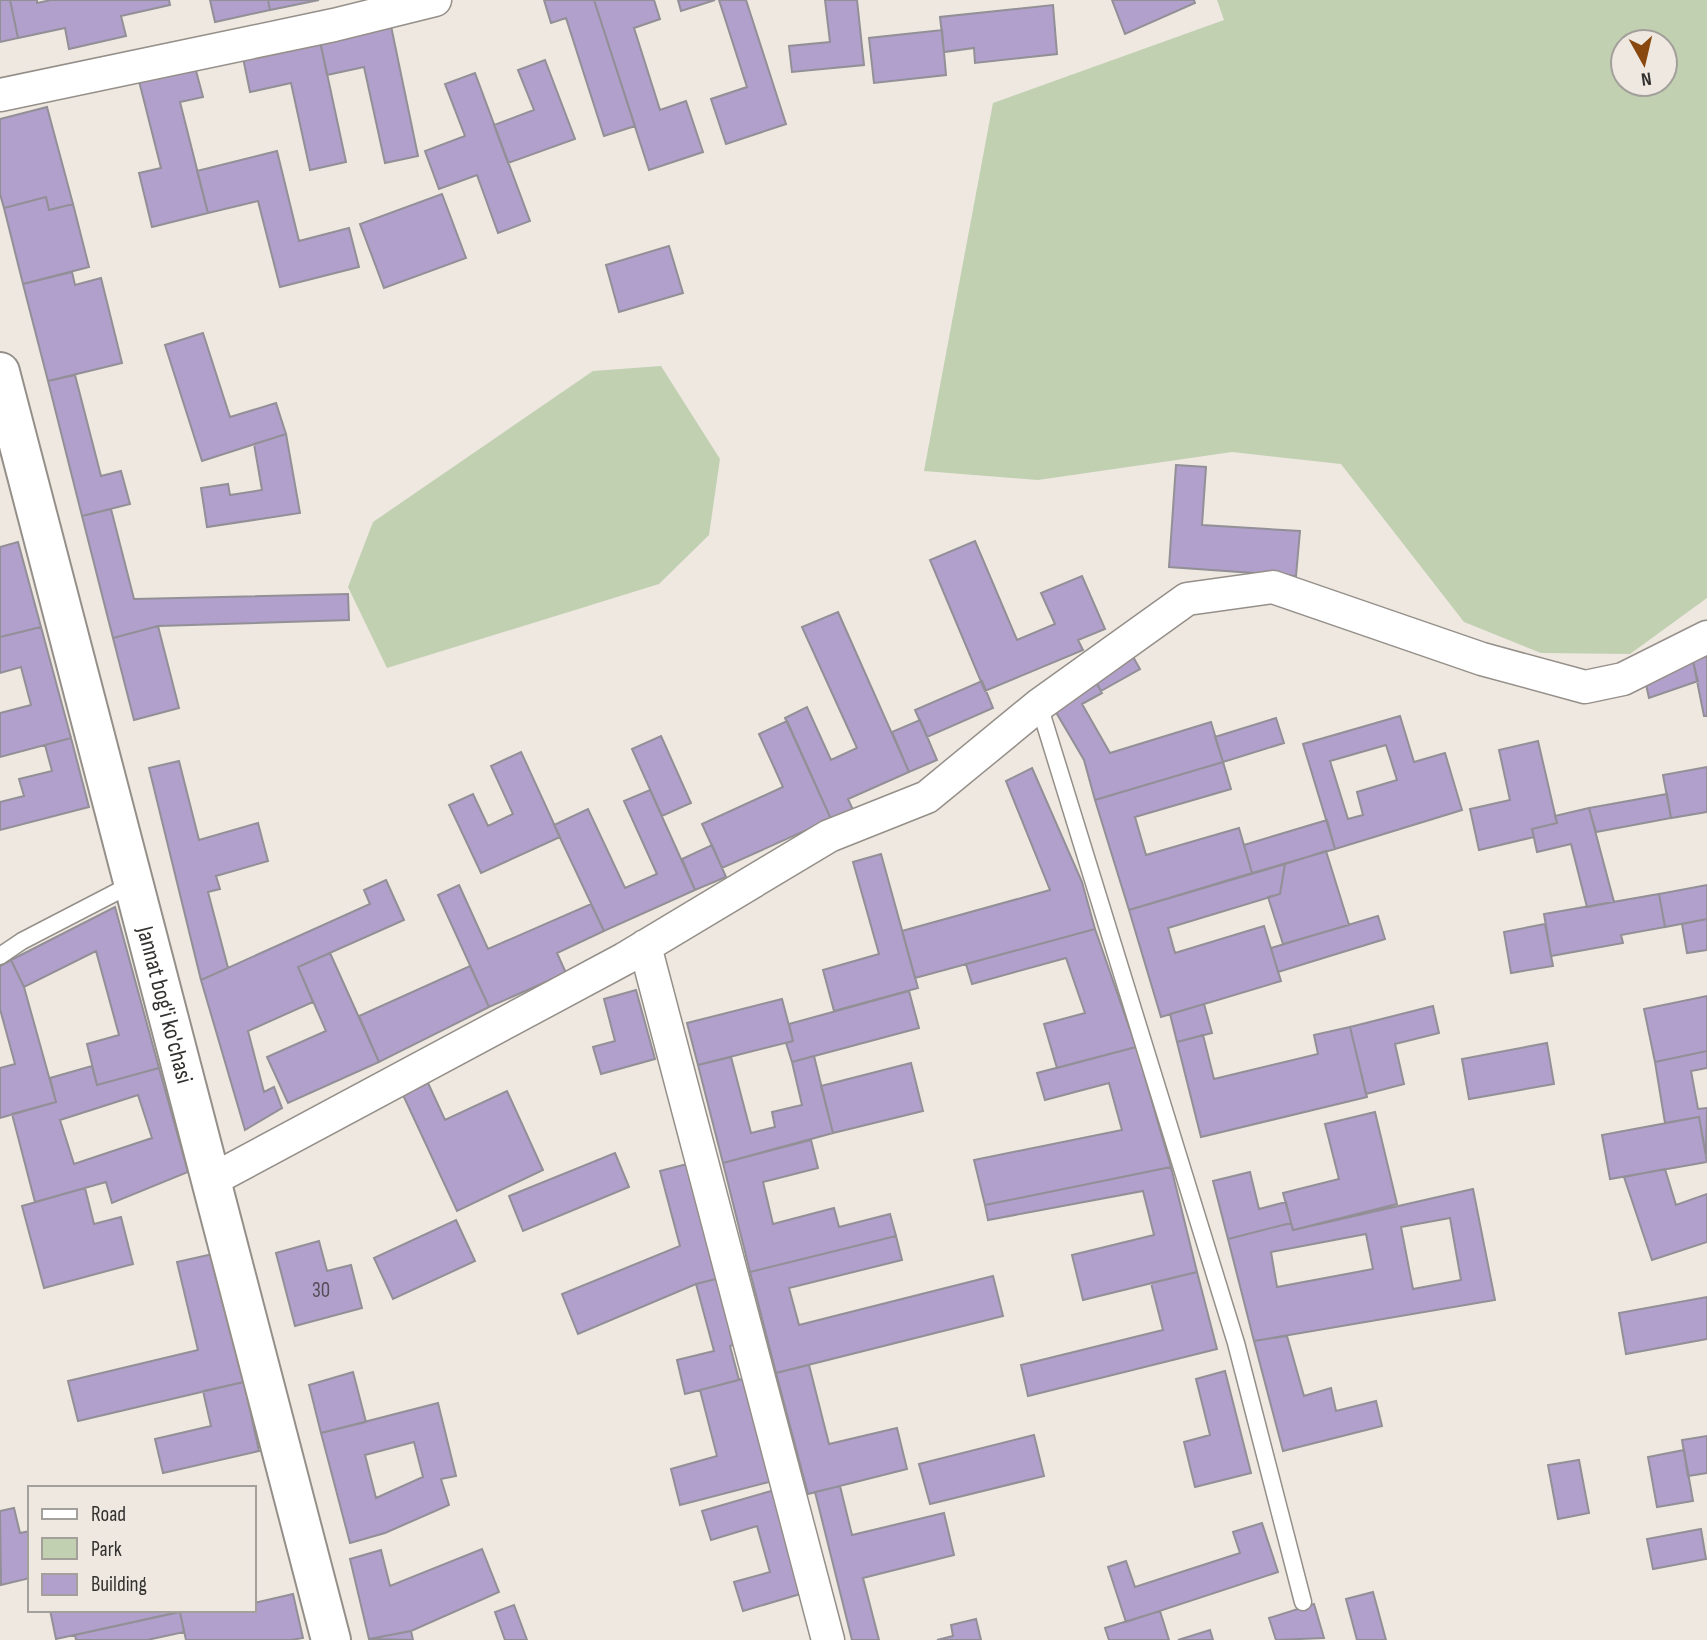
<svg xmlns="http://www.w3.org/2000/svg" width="1707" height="1640" font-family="'Sofia Sans Condensed',sans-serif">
  <rect width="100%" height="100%" fill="#eee8e1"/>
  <!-- green -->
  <path fill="#c1d0b1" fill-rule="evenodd" d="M 1217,0 L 1707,0 L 1707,598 L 1630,654 L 1541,653 L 1464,622 L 1341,464 L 1232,452 L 1038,480 L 924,471 L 993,103 L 1224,20 ZM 1623,42 L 1665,42 L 1665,84 L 1623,84 Z
    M 661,366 L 720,459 L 709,535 L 659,584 L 387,668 L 348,587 L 373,522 L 593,371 Z"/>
  <!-- building -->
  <path fill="#b1a0cc" stroke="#928f96" stroke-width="2" fill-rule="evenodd" d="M 0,0 L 10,0 L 18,38 L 0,42 Z
    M 10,0 L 37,0 L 37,3 L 51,0 L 169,0 L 170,5 L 121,16 L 126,36 L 69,49 L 65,28 L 18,38 Z
    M 210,0 L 268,0 L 270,10 L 215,22 Z
    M 268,0 L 319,0 L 270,10 Z
    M 544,0 L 594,0 L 635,126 L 604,136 L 566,18 L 551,23 Z
    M 594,0 L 654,0 L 660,19 L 634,28 L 660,110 L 686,101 L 703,152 L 649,170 Z
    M 678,0 L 715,0 L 681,11 Z
    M 719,0 L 746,0 L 786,124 L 726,144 L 711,99 L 747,87 Z
    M 825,0 L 857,0 L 864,65 L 792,72 L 789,46 L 830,42 Z
    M 1112,0 L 1194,0 L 1195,3 L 1125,34 Z
    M 1053,5 L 1057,54 L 975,63 L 974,48 L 944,52 L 940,17 Z
    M 391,26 L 418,156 L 385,163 L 364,67 L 327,75 L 320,41 Z
    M 942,30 L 946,75 L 874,83 L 869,38 Z
    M 320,41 L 346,162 L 310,170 L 291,83 L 250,92 L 243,58 Z
    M 545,60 L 575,139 L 508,163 L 494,125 L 534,110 L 518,70 Z
    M 195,67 L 203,97 L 180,102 L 208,213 L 152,227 L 139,173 L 161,168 L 139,81 Z
    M 475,73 L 530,221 L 498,233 L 477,175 L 439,189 L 425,151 L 465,136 L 445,84 Z
    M 47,107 L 73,204 L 49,210 L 46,197 L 4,208 L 0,194 L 0,119 Z
    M 277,151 L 299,241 L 349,228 L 359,267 L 280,287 L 258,201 L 208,213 L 197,171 Z
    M 442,194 L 466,258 L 384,288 L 360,224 Z
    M 46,197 L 49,210 L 73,204 L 89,267 L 23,284 L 4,208 Z
    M 669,246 L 683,293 L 619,312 L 606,265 Z
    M 72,272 L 75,285 L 101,278 L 122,363 L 48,381 L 23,284 Z
    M 203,333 L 230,417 L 276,403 L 286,434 L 202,461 L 165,345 Z
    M 75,375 L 101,476 L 121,471 L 130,504 L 82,516 L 48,381 Z
    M 286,434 L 300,513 L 207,527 L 201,488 L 228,484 L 230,495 L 262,490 L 254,444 Z
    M 1176,465 L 1206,467 L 1202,525 L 1300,531 L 1296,576 L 1169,567 Z
    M 111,509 L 134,599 L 348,594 L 349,620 L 158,626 L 113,638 L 82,516 Z
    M 975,541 L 1017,640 L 1055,624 L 1041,593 L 1082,576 L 1105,629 L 1078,640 L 1083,650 L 985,691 L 930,560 Z
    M 18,542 L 41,627 L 0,637 L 0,547 Z
    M 838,612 L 909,772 L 848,799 L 853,810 L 831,819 L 785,718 L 807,707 L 831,760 L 857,748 L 802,627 Z
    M 158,626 L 179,708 L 134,720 L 113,638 Z
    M 41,627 L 71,738 L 0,757 L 0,713 L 31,705 L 21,667 L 0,673 L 0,637 Z
    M 1132,655 L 1140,669 L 1101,691 L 1093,677 Z
    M 1707,656 L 1707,716 L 1704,716 L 1693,661 Z
    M 1693,661 L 1698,681 L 1649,698 L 1645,680 Z
    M 1093,677 L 1102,693 L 1082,704 L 1110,753 L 1211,722 L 1223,762 L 1095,800 L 1084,760 L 1050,702 Z
    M 982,681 L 993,708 L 927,737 L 915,710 Z
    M 1400,716 L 1414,762 L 1445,753 L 1462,810 L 1335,849 L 1303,744 ZM 1386,745 L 1397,780 L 1357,792 L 1363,815 L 1348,819 L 1330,761 Z
    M 1276,718 L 1284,743 L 1223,762 L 1215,737 Z
    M 920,720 L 937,760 L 909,772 L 892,732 Z
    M 787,721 L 831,819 L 722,868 L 702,824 L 783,787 L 759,734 Z
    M 661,736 L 691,803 L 662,816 L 632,749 Z
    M 71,738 L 89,807 L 0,830 L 0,802 L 24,796 L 19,779 L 52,771 L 45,745 Z
    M 1538,741 L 1557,823 L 1532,829 L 1534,837 L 1479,850 L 1470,809 L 1510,800 L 1499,750 Z
    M 521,752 L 560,837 L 481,873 L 449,805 L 473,794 L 488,826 L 513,814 L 491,766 Z
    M 179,761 L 199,840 L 258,823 L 268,861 L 216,876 L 220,889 L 208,892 L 228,968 L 201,980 L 149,768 Z
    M 1223,762 L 1231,789 L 1135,817 L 1146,855 L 1239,828 L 1252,873 L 1129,910 L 1095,800 Z
    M 1707,767 L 1707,812 L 1671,818 L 1663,775 Z
    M 1032,768 L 1082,882 L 1095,929 L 915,978 L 902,931 L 1050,890 L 1006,781 Z
    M 650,790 L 695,890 L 604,931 L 554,825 L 588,809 L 625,888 L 657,874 L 624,801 Z
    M 1667,794 L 1671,818 L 1596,832 L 1589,808 Z
    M 1589,808 L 1614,902 L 1587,907 L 1571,844 L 1537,852 L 1532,829 L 1557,823 L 1555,816 Z
    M 1327,820 L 1335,849 L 1252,873 L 1244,845 Z
    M 712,845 L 726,877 L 695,890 L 682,859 Z
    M 1326,851 L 1349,925 L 1283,944 L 1268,897 L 1280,894 L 1285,864 Z
    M 881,854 L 918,988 L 834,1011 L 823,970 L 879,954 L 853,862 Z
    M 1285,864 L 1280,894 L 1168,928 L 1175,953 L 1264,926 L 1281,981 L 1161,1017 L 1129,910 Z
    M 386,880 L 404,920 L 298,967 L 313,1002 L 248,1031 L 264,1092 L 274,1087 L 282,1108 L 245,1130 L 201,980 L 370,904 L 364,890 Z
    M 459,885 L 488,949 L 591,904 L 604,931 L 557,953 L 566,973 L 489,1007 L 438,895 Z
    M 1707,885 L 1707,919 L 1665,927 L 1659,894 Z
    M 1659,894 L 1665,927 L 1621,935 L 1623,943 L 1551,956 L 1544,914 Z
    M 115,907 L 159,1068 L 97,1085 L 87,1044 L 119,1035 L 96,951 L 24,987 L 11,960 Z
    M 1378,916 L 1385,939 L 1278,972 L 1271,948 Z
    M 1707,919 L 1707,950 L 1687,953 L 1682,924 Z
    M 1545,924 L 1553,966 L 1511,973 L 1504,932 Z
    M 1095,929 L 1136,1047 L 1057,1068 L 1044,1024 L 1085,1013 L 1066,958 L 972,984 L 966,964 Z
    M 330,953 L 379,1062 L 288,1103 L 267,1057 L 326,1031 L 298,967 Z
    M 11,960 L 24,987 L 56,1102 L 0,1118 L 0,1068 L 15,1064 L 0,1009 L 0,966 Z
    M 470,966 L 489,1007 L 379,1062 L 359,1016 Z
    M 636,990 L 655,1059 L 601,1074 L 593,1047 L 615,1041 L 604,999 Z
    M 909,991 L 919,1028 L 792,1062 L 786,1043 L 793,1041 L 789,1024 Z
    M 1707,996 L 1707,1051 L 1655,1062 L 1644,1009 Z
    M 782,999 L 793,1041 L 698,1065 L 687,1023 Z
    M 1204,1004 L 1212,1033 L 1177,1042 L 1170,1014 Z
    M 1433,1006 L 1439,1033 L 1395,1044 L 1404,1084 L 1366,1094 L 1350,1027 Z
    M 1350,1027 L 1367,1097 L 1201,1137 L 1177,1042 L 1203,1035 L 1214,1079 L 1318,1054 L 1314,1035 Z
    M 1547,1043 L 1554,1084 L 1469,1099 L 1462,1059 Z
    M 1136,1047 L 1171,1167 L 985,1205 L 974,1160 L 1122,1130 L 1109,1083 L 1045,1100 L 1037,1073 Z
    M 1707,1051 L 1707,1068 L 1691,1071 L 1698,1109 L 1707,1108 L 1706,1155 L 1699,1117 L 1665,1123 L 1655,1062 Z
    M 814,1056 L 833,1133 L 723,1163 L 698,1065 L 731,1057 L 751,1133 L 775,1127 L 772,1112 L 802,1105 L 792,1062 Z
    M 911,1063 L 923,1111 L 833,1133 L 821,1086 Z
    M 92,1066 L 97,1085 L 159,1068 L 188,1172 L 112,1203 L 106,1182 L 35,1202 L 12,1114 L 56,1102 L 50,1078 ZM 138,1095 L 152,1138 L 74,1164 L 60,1120 Z
    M 428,1083 L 445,1120 L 507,1091 L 543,1170 L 457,1211 L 403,1095 Z
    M 1375,1112 L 1397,1204 L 1293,1230 L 1283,1193 L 1339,1179 L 1325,1124 Z
    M 1699,1117 L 1707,1162 L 1610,1179 L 1602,1135 Z
    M 811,1140 L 818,1168 L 763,1182 L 773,1224 L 834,1208 L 839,1227 L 890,1214 L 896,1236 L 750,1272 L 723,1163 Z
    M 615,1153 L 629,1187 L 523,1231 L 509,1196 Z
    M 691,1163 L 720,1278 L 696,1284 L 578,1334 L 562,1294 L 680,1246 L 660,1171 Z
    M 1171,1167 L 1197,1272 L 1083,1300 L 1072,1255 L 1154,1235 L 1143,1191 L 988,1220 L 985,1205 Z
    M 1665,1169 L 1676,1205 L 1707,1194 L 1707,1242 L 1652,1260 L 1624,1177 Z
    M 1250,1172 L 1259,1209 L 1286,1202 L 1291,1223 L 1228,1239 L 1213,1181 Z
    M 85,1188 L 94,1224 L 121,1217 L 133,1264 L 44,1288 L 22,1206 Z
    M 1473,1189 L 1495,1300 L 1254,1341 L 1228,1239 L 1291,1223 L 1293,1230 ZM 1450,1218 L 1461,1280 L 1413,1289 L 1401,1227 ZM 1366,1234 L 1373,1269 L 1277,1287 L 1271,1252 Z
    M 456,1220 L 475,1261 L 393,1299 L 374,1258 Z
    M 896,1236 L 902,1260 L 789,1288 L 799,1325 L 993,1276 L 1003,1316 L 776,1373 L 750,1272 Z
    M 319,1241 L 327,1271 L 351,1265 L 362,1308 L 295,1326 L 276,1253 Z
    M 213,1254 L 244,1382 L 78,1421 L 68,1381 L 198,1350 L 177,1262 Z
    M 1197,1272 L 1217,1349 L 1028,1396 L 1021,1365 L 1163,1330 L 1151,1283 Z
    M 720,1278 L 737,1344 L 730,1346 L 739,1380 L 685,1394 L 677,1360 L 714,1351 L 696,1284 Z
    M 1707,1297 L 1707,1339 L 1626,1354 L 1619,1313 Z
    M 1287,1336 L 1304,1396 L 1331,1388 L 1336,1411 L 1376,1401 L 1382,1426 L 1283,1451 L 1254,1341 Z
    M 809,1365 L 829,1444 L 897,1428 L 907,1469 L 808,1494 L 776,1373 Z
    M 1225,1371 L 1251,1473 L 1195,1487 L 1184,1442 L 1210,1435 L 1196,1379 Z
    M 353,1372 L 366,1422 L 321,1433 L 309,1385 Z
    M 746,1378 L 773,1481 L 680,1505 L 671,1469 L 717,1456 L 700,1390 Z
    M 244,1382 L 259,1451 L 163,1473 L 155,1439 L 211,1426 L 203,1391 Z
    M 438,1403 L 456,1476 L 441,1479 L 449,1505 L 385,1533 L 350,1543 L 321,1433 ZM 414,1442 L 423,1477 L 376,1498 L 365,1455 Z
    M 1034,1435 L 1044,1476 L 930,1504 L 919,1464 Z
    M 1707,1436 L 1707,1473 L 1688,1476 L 1682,1440 Z
    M 1684,1450 L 1693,1501 L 1657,1507 L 1648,1457 Z
    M 1579,1460 L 1589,1513 L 1558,1519 L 1548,1465 Z
    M 840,1486 L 852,1535 L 944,1513 L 954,1555 L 863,1578 L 879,1640 L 852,1640 L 815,1492 Z
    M 778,1489 L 807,1592 L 743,1611 L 734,1582 L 770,1572 L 757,1526 L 711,1540 L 702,1511 Z
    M 14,1508 L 20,1533 L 30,1531 L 30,1578 L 1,1585 L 0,1511 Z
    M 1262,1523 L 1278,1572 L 1126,1622 L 1108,1567 L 1126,1561 L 1135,1587 L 1240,1553 L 1233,1532 Z
    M 1701,1529 L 1706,1559 L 1653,1569 L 1647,1539 Z
    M 482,1549 L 499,1592 L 411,1631 L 369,1639 L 350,1559 L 381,1550 L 390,1586 Z
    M 1373,1592 L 1386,1640 L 1357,1640 L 1346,1599 Z
    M 293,1594 L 303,1638 L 291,1640 L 186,1640 L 180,1612 L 254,1610 L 254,1603 Z
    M 1314,1604 L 1324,1638 L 1276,1640 L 1269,1618 Z
    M 514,1605 L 527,1640 L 505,1640 L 495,1612 Z
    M 50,1610 L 188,1610 L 56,1639 Z
    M 1160,1611 L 1169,1640 L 1109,1640 L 1105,1628 Z
    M 180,1612 L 184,1632 L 147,1640 L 76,1640 L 75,1635 Z
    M 976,1619 L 981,1640 L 937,1640 L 953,1636 L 951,1625 Z
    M 1210,1630 L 1213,1640 L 1178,1640 Z
    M 411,1631 L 413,1640 L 369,1639 Z"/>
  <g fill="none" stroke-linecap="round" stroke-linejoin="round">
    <!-- lane casing -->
    <g stroke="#958f89" stroke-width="19">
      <path id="lane" d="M 1039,705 L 1236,1343 L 1303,1602
        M 0,956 L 22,941 L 132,884"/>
    </g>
    <!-- street casing -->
    <g stroke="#958f89" stroke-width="35">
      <path id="street" d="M 0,95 L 334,25 L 435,0
        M 645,946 L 828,1640
        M 210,1181 L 624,959 L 829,836 L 927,797 L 1039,705 L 1187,599 L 1273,587 L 1482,659 L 1585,687 L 1623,679 L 1707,637"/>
    </g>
    <!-- secondary casing -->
    <g stroke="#958f89" stroke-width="42">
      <g id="secondary">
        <path id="s1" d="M 0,372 L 331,1640"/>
      </g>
    </g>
    <!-- lane -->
    <use href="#lane" stroke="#fff" stroke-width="16"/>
    <!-- street -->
    <use href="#street" stroke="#fff" stroke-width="32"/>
    <!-- secondary -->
    <use href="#secondary" stroke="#fff" stroke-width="38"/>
  </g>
  <g text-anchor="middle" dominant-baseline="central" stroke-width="7" stroke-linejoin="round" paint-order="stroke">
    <!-- number labels -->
    <g font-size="21" fill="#524d56">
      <text x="321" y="1290">30</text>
    </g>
    <!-- street labels -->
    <g font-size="24" fill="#33312f" stroke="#eee8e1">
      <text stroke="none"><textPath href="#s1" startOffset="654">Jannat bog'i ko'chasi</textPath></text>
    </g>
  </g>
  <!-- legend -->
  <rect x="28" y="1486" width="228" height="126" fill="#eee8e1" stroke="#a39f9a" stroke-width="2"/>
  <rect x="42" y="1509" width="35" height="10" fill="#ffffff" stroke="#a39f9a" stroke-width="2"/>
  <text x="91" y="1521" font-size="21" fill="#33312f">Road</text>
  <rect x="42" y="1538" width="35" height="21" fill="#c1d0b1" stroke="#a39f9a" stroke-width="2"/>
  <text x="91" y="1556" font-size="21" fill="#33312f">Park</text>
  <rect x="42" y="1574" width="35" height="21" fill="#b1a0cc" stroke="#a39f9a" stroke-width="2"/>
  <text x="91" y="1591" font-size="21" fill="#33312f">Building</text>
  <!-- north arrow -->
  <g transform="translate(1644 63) rotate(172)"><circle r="33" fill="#eee8e1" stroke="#a39f9a" stroke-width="2"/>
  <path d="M0-5L12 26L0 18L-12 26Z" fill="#88480f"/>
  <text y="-10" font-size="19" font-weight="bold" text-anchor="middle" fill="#33312f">N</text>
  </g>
</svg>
